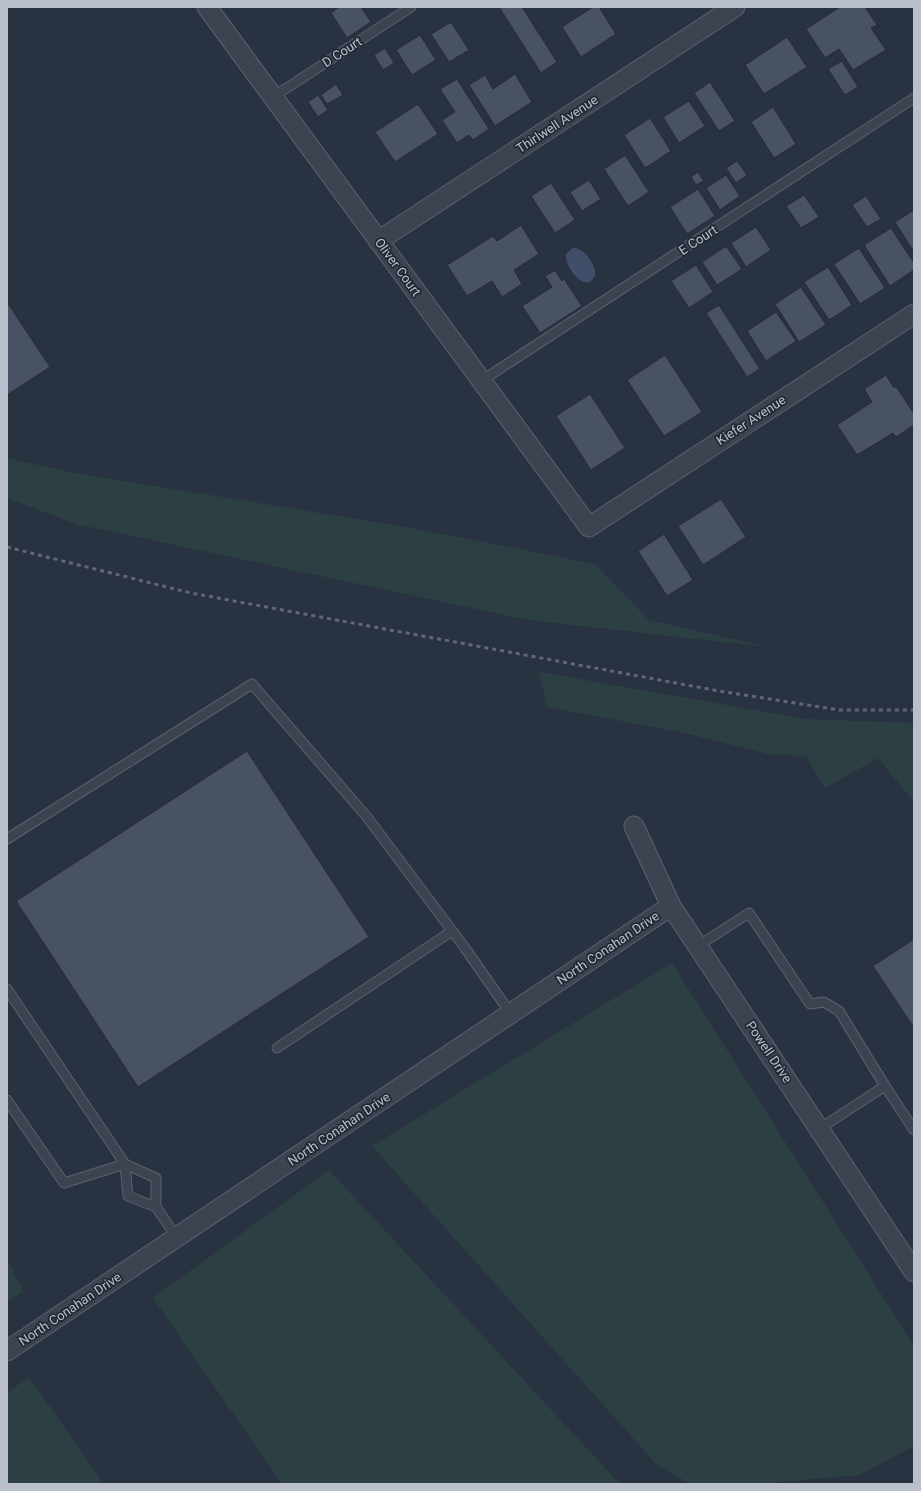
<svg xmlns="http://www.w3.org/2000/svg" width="921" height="1491" font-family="Roboto,sans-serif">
  <rect width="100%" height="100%" fill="#293241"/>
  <!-- green -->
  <path fill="#2c4043" d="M 7,458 L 69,472 L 411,528 L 595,564 L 649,620 L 768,647 L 528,620 L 76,524 L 7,498 Z
    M 539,672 L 806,719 L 914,723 L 914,802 L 878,758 L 825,788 L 806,756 L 767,754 L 685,733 L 547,707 Z
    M 672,963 L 914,1346 L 914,1446 L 859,1475 L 757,1484 L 691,1484 L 658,1466 L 372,1146 Z
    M 329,1170 L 620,1484 L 282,1484 L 153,1298 Z
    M 7,1259 L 23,1291 L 7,1302 Z
    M 29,1377 L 104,1484 L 7,1484 L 7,1393 Z"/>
  <!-- water -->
  <path fill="#404e69" d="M 573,248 C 584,247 597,266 595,276 C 585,295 564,266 566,254 Z"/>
  <!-- building -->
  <path fill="#495262" stroke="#242b38" d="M 339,7 L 361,7 L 371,22 L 347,38 L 331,13 Z
    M 499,7 L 522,7 L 557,62 L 541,73 Z
    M 593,7 L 599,7 L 616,34 L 581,57 L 562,27 Z
    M 840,7 L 865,7 L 877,25 L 871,28 L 886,50 L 853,70 L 839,49 L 825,58 L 806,29 Z
    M 451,22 L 469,50 L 449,62 L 431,34 Z
    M 420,35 L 436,60 L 412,75 L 396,50 Z
    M 787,37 L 807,67 L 764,94 L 745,65 Z
    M 385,48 L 394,63 L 383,70 L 374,55 Z
    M 842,61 L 858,87 L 845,95 L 828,69 Z
    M 515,74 L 532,102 L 495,126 L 469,85 L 485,75 L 493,89 Z
    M 457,79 L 489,129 L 473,140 L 469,135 L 457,143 L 442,120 L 455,112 L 440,89 Z
    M 710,82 L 735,121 L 719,131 L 694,93 Z
    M 336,84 L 343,95 L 327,104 L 321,95 Z
    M 318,95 L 328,110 L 318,117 L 308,102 Z
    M 689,101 L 705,126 L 679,143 L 663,117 Z
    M 418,104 L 438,134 L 395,162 L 375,132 Z
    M 773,107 L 796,144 L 774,158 L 751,122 Z
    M 650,118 L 671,151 L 645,168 L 624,135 Z
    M 625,155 L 649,192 L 628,206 L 604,169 Z
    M 737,161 L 747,175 L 736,183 L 726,168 Z
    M 698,172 L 704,181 L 696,185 L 691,177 Z
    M 726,175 L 740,196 L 720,210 L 706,188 Z
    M 589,180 L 601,199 L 582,211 L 570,192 Z
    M 551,183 L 575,220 L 555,233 L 531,196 Z
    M 698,189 L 715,216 L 687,234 L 670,207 Z
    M 804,195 L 819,217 L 801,228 L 786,206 Z
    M 866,196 L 881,219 L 867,227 L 852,205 Z
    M 914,210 L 914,252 L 895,222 Z
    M 521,225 L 539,254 L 514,270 L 522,284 L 502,297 L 492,281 L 467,296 L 447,265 L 493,236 L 497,241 Z
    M 756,227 L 771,250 L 746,267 L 731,243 Z
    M 891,228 L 914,263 L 914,270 L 890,286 L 864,245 Z
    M 726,246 L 742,269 L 717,285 L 702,262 Z
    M 859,248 L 885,288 L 860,304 L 834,264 Z
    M 696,265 L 713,292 L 689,308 L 671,281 Z
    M 828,267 L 852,305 L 829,320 L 804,282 Z
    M 555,270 L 562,281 L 564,279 L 582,306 L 540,333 L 522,306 L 552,287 L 545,276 Z
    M 801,287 L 826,325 L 799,342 L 775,304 Z
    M 7,302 L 50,367 L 7,395 Z
    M 719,305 L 760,369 L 747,377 L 706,313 Z
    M 776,312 L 796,341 L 766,361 L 747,331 Z
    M 665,355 L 702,412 L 664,436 L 627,380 Z
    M 886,375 L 894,388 L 896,386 L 914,414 L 914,425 L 896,437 L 893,433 L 857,455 L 837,425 L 872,402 L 864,389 Z
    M 590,394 L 625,448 L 591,470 L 556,416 Z
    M 721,499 L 746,537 L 703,565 L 678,526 Z
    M 664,534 L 693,580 L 667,596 L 638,551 Z
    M 247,751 L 369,937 L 138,1087 L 16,901 Z
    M 914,939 L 914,1028 L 873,966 Z"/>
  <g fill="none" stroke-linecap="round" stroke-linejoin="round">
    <!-- service casing -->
    <g stroke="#5b626e" stroke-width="11">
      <path id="service" d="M 273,97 L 411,7
        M 481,381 L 914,98
        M 7,839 L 252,684 L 367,817 L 465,948 L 511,1014
        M 698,946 L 749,913 L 810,1004 L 824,1002 L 839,1011 L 885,1086
        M 7,989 L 125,1164 L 128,1196 L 156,1207 L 177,1238
        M 277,1048 L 452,931
        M 7,1100 L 64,1183 L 125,1164 L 156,1178 L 156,1207
        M 819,1129 L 885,1086 L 914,1130"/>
    </g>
    <!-- minor casing -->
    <g stroke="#5b626e" stroke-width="21">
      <path id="minor" d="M 207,7 L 589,527 L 914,314
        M 378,241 L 735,7
        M 634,826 L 671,906 L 914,1272
        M 7,1351 L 671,906"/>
    </g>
    <!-- service -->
    <use href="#service" stroke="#3d4451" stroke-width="9"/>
    <!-- minor -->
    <use href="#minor" stroke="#3d4451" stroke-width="19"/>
    <!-- rail -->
    <path stroke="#606877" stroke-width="3" stroke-dasharray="4 4" stroke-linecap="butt" d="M 7,547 L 191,593 L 719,691 L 839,710 L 914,710"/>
  </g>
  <g text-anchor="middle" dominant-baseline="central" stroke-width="3.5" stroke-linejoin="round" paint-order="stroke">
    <!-- street labels -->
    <g font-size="13" fill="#bac0cb" stroke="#222936">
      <text transform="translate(342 52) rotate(-33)">D Court</text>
      <text transform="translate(557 124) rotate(-33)">Thirlwell Avenue</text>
      <text transform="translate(698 240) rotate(-33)">E Court</text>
      <text transform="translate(398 267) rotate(54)">Oliver Court</text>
      <text transform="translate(751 420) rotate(-33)">Kiefer Avenue</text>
      <text transform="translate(608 948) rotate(-34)">North Conahan Drive</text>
      <text transform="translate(769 1052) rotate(56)">Powell Drive</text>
      <text transform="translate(339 1129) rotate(-34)">North Conahan Drive</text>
      <text transform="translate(70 1309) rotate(-34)">North Conahan Drive</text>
    </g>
  </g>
  <!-- border -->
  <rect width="921" height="1491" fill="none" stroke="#bac0cb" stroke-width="16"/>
</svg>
